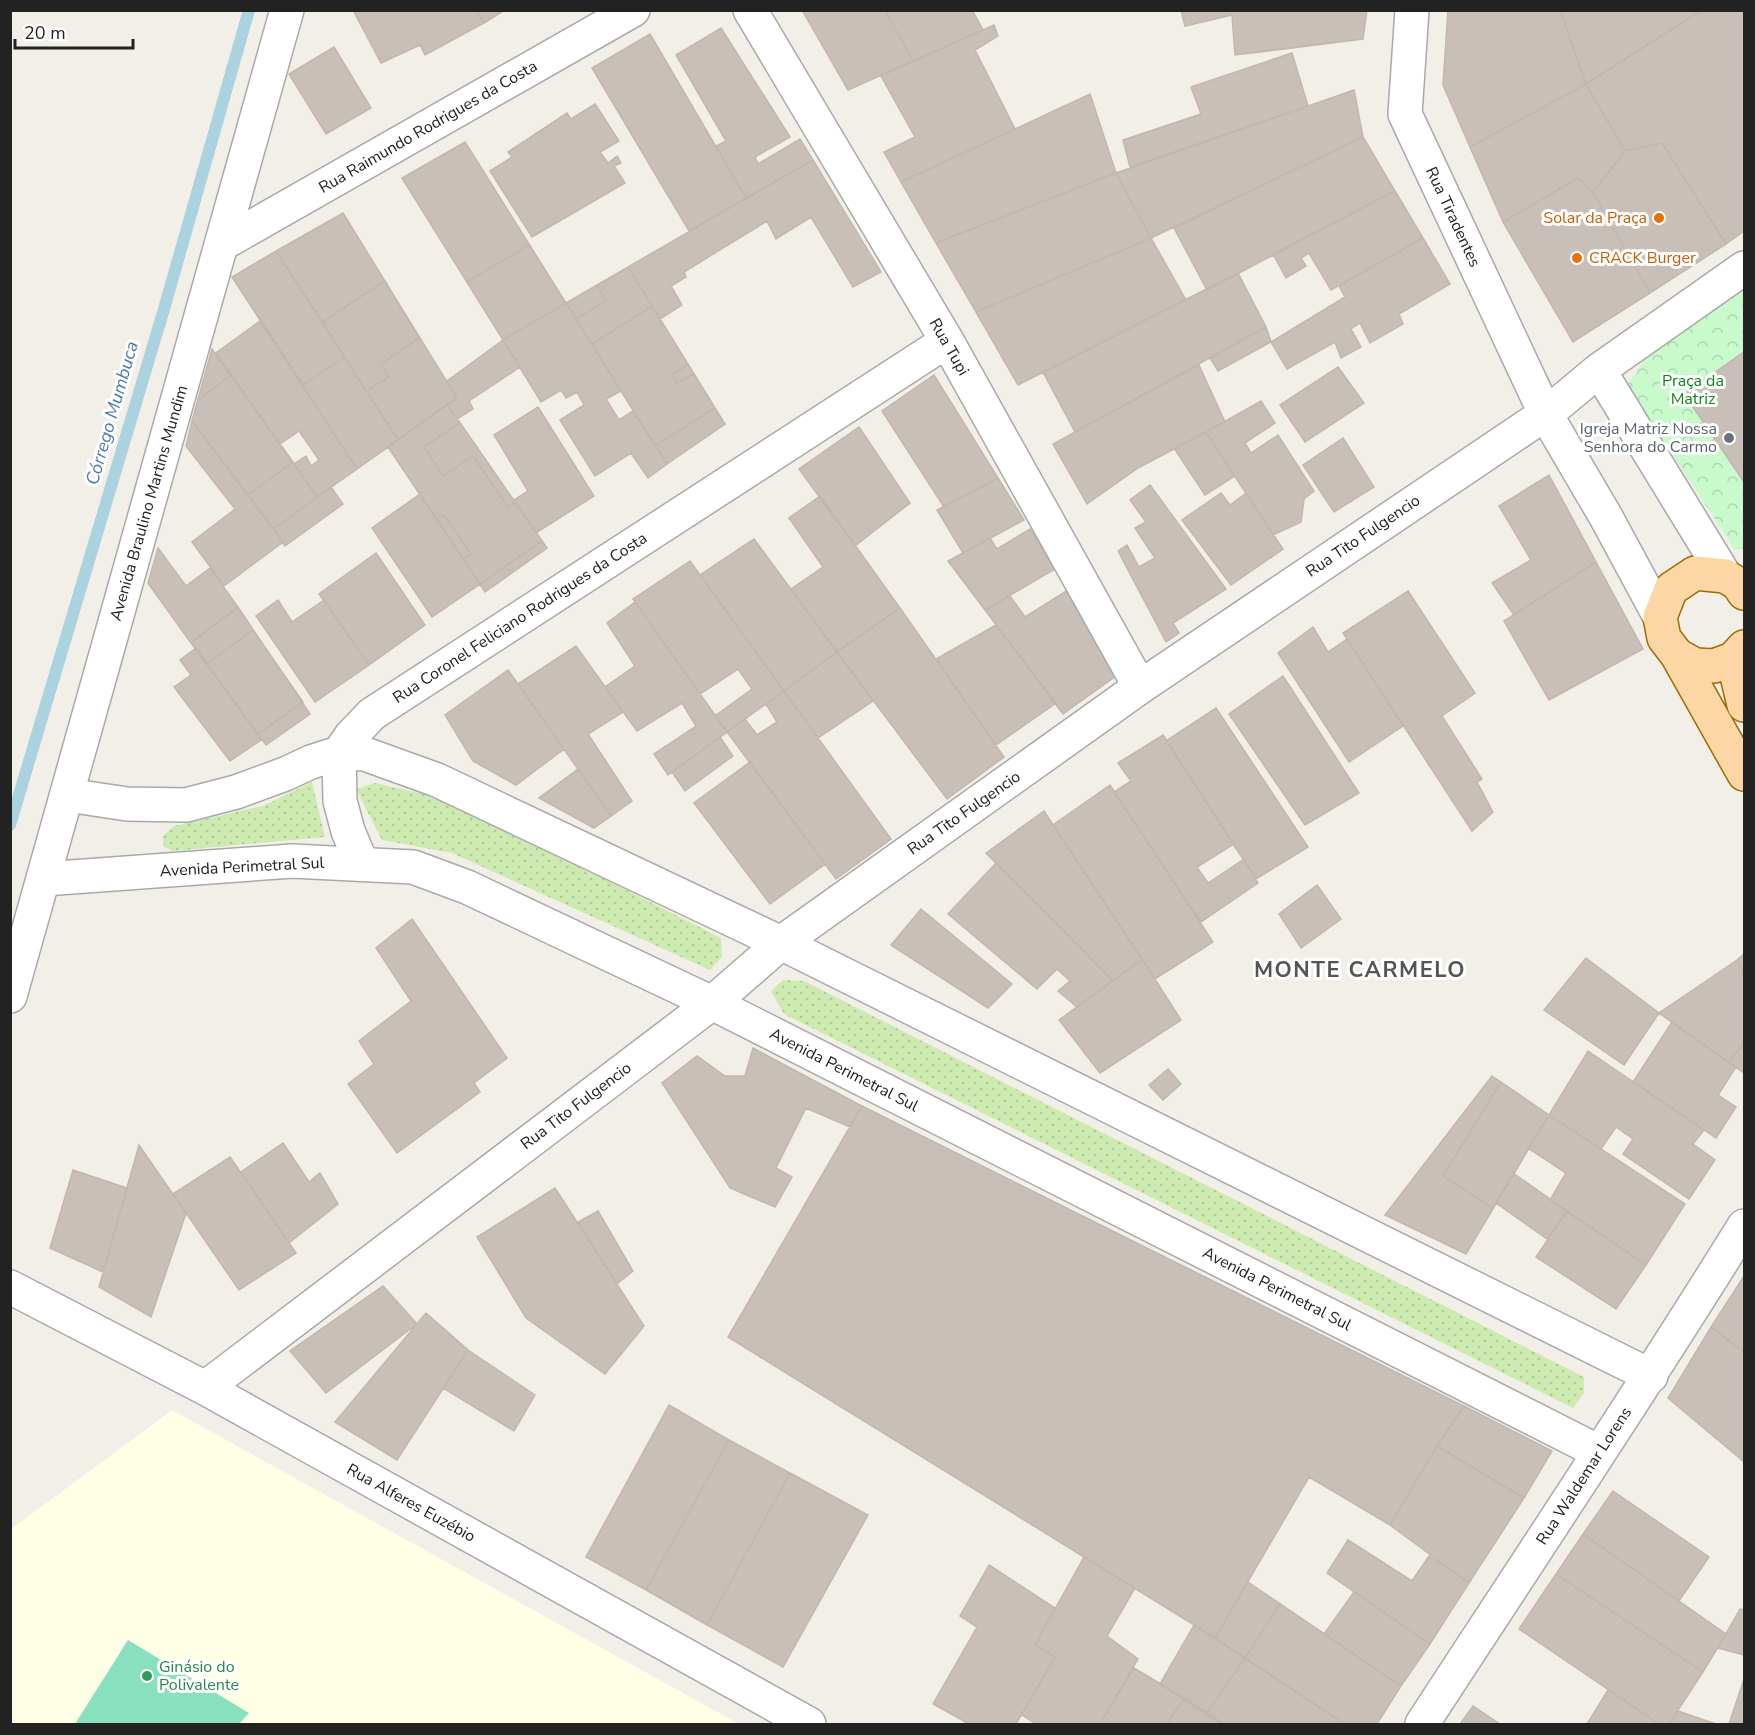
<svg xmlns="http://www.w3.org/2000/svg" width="1755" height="1735" font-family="'Nunito Sans',sans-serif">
  <defs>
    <pattern id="grass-dots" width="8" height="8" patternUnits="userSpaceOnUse" patternTransform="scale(1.5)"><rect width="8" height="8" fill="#cdebb0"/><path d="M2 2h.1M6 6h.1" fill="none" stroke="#b0c997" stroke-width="1.8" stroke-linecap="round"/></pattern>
    <pattern id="park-crowns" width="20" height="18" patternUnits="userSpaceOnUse" patternTransform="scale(1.5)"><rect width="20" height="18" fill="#c8facc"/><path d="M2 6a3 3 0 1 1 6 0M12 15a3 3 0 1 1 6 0" fill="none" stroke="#acd6af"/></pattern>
  </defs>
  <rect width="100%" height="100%" fill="#f2efe9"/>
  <!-- education -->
  <path fill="#ffffe5" d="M 172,1410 L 739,1724 L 11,1724 L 10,1530 Z"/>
  <!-- grass -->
  <path fill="url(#grass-dots)" d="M 312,782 L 325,837 L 172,851 L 163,846 L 163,836 L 174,826 L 263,806 Z
    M 375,783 L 427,795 L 502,827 L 721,938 L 722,957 L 710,970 L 452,853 L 382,840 L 356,789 Z
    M 783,980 L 804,981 L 1584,1377 L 1584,1393 L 1573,1408 L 784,1014 L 771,991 Z"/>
  <!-- park -->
  <path fill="url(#park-crowns)" d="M 1744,289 L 1744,549 L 1735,550 L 1627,385 L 1645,359 Z"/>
  <!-- pitch -->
  <path fill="#88e0be" d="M 128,1640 L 249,1713 L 239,1724 L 75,1724 Z"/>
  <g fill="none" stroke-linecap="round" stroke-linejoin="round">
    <!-- stream -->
    <path stroke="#aad3df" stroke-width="12" d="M 10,825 L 164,309 L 249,10"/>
  </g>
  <!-- building -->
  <path fill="#c7bfb8" stroke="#c4b6ab" stroke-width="1.5" d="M 353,10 L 476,10 L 484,23 L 425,55 L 420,45 L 381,63 Z
    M 476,10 L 505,10 L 484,23 Z
    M 802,10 L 885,10 L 913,61 L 848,90 Z
    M 885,10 L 972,10 L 983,30 L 913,61 Z
    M 1181,10 L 1367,10 L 1363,39 L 1235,55 L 1232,15 L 1185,26 Z
    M 1448,10 L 1560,10 L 1586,84 L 1470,147 L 1443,85 Z
    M 1560,10 L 1702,10 L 1586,84 Z
    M 1702,10 L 1744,10 L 1744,231 L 1726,244 L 1662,143 L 1625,151 L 1586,84 Z
    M 994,25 L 998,36 L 975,50 L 1015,129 L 901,182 L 884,152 L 915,137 L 881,76 Z
    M 721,28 L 790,137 L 755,157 L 758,164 L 800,139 L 813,160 L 746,198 L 716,146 L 726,141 L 676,55 Z
    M 650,34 L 746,198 L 689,231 L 592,68 Z
    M 334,47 L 371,108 L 326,134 L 289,74 Z
    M 1292,53 L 1308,106 L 1130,167 L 1123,140 L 1201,114 L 1191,87 Z
    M 1586,84 L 1625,151 L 1593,192 L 1578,178 L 1503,222 L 1470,147 Z
    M 1354,90 L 1363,137 L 1151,238 L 1116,173 Z
    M 1090,94 L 1116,173 L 936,243 L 901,182 Z
    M 595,104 L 619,141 L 600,152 L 608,163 L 617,156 L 621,163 L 614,166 L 625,183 L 532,237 L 490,171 L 512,157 L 508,152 L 567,113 L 571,119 Z
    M 1363,137 L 1395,191 L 1207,290 L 1174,228 Z
    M 465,142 L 566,303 L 503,340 L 402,178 Z
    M 1662,143 L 1726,244 L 1650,293 L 1593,192 L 1625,151 Z
    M 813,160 L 881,272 L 853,287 L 811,217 L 776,239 L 767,221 L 684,272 L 686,277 L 671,286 L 682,305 L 660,319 L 628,267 Z
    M 1116,173 L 1151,238 L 976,312 L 936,243 Z
    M 1578,178 L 1593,192 L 1650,293 L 1573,342 L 1503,222 Z
    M 1395,191 L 1423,238 L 1331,290 L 1309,253 L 1301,258 L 1306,266 L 1286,278 L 1273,254 Z
    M 343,213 L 457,398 L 398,440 L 276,251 Z
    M 1151,238 L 1186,300 L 1018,385 L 976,312 Z
    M 1423,238 L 1450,284 L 1399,314 L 1403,324 L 1370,343 L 1360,323 L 1351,329 L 1361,347 L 1341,358 L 1335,342 L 1287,369 L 1271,342 L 1345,297 L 1339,286 Z
    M 529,245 L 566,303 L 503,340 L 467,282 Z
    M 276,251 L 398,440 L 357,469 L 232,277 Z
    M 276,251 L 345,357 L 303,385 L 232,277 Z
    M 628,267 L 725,424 L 667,464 L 566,303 Z
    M 1238,273 L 1266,327 L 1075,432 L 1043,372 Z
    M 385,281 L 419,338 L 381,364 L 389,377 L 366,391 L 322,322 Z
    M 597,285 L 606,301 L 576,319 L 566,303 Z
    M 566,303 L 621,391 L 606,399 L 619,420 L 633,411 L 667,464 L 648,478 L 631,453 L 595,476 L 560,420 L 584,405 L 577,392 L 566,398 L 561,390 L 541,402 L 503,340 Z
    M 652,306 L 688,364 L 672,375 L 677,383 L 694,374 L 715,408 L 655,446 L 592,344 Z
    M 260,321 L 357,469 L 317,497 L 294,464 L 306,456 L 311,466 L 319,460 L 299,431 L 280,444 L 216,353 Z
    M 1266,327 L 1271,342 L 1218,371 L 1210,358 Z
    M 503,340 L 520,367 L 469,401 L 473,409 L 457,419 L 447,404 L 457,398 L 447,381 Z
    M 212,349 L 317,497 L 274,529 L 192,421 Z
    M 1744,352 L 1744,482 L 1684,394 Z
    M 1199,365 L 1225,422 L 1138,468 L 1087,504 L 1053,444 Z
    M 1338,367 L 1364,403 L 1305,442 L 1280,405 Z
    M 231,375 L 293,462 L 248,495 L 192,421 L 198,400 Z
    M 934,375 L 998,478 L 944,507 L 882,411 Z
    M 1261,401 L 1275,423 L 1245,443 L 1251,453 L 1278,435 L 1314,491 L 1304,499 L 1301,522 L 1273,535 L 1206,432 Z
    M 447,404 L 547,548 L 485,592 L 388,447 Z
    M 447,404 L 460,423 L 424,447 L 443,476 L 473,456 L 508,507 L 515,502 L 542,541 L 480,584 L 463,559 L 471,554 L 444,515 L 437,519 L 388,447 Z
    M 538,407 L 594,496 L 536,533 L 514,500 L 528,491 L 494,435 Z
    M 192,421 L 283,542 L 224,586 L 192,542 L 235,509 L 186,446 Z
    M 859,427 L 910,503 L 855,546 L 799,469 Z
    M 1206,432 L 1235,476 L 1205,495 L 1174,448 Z
    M 1343,438 L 1374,487 L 1334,512 L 1303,465 Z
    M 1549,475 L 1596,562 L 1514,615 L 1492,583 L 1531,560 L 1499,506 Z
    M 998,478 L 1024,520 L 963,553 L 937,510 Z
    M 1150,485 L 1226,589 L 1173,623 L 1179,633 L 1166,642 L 1118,551 L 1127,545 L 1139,567 L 1155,558 L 1135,528 L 1146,522 L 1130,500 Z
    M 331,487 L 343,504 L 285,546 L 274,529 Z
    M 1221,493 L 1230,505 L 1246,493 L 1283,549 L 1231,585 L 1182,520 Z
    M 420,494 L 480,584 L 432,617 L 372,528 Z
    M 820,496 L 900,608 L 837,652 L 791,589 L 823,567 L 789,518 Z
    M 1030,529 L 1055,569 L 985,610 L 948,561 L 990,538 L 997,549 Z
    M 754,539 L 837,652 L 784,691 L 700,575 Z
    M 158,548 L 186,586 L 210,568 L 238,607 L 191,643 L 148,583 Z
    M 376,553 L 425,625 L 369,665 L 319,594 Z
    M 690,561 L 784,691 L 727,732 L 715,716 L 752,689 L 738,669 L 700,694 L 633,599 Z
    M 1596,562 L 1643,649 L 1549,700 L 1504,621 Z
    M 1068,590 L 1120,673 L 1063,714 L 985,610 L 1010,596 L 1025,617 Z
    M 1408,591 L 1475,693 L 1442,716 L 1482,779 L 1477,782 L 1493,812 L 1472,831 L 1343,633 Z
    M 278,600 L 292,622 L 324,600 L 369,665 L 315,702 L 256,616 Z
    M 635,602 L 727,732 L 668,775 L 654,754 L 696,726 L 682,703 L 637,731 L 605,687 L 635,666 L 607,623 Z
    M 238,607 L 310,714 L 266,745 L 191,643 Z
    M 900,608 L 1004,757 L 947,799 L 837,652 Z
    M 996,625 L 1056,703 L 996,745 L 936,659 Z
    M 1313,627 L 1328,652 L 1347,639 L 1403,726 L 1349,762 L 1278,653 Z
    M 253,630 L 303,702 L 258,734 L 207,664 Z
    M 576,646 L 623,712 L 588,734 L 632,801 L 611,816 L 518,684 Z
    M 196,648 L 261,740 L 230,761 L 174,687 L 191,675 L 180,660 Z
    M 837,652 L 873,701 L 818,738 L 784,691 Z
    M 508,670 L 564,749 L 516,785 L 473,761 L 445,715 Z
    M 1283,676 L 1359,793 L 1305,825 L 1229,714 Z
    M 784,691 L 891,839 L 836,879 L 727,732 L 745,719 L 757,735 L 777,722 L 766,704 Z
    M 1216,708 L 1308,847 L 1256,879 L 1166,741 Z
    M 1163,735 L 1234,844 L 1197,867 L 1208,883 L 1244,859 L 1258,883 L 1201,922 L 1114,792 L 1131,781 L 1118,763 Z
    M 720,737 L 733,756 L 685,791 L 672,772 Z
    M 750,762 L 825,864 L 770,904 L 694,803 Z
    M 578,769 L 611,816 L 594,828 L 539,798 Z
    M 1110,785 L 1213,942 L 1155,979 L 1053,825 Z
    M 1044,811 L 1142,959 L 1113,981 L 986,853 Z
    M 996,863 L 1113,981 L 1077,1007 L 1058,991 L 1070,981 L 1057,969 L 1037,989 L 948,914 Z
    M 1317,885 L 1341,919 L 1301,948 L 1279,914 Z
    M 921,909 L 1012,984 L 988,1008 L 891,945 Z
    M 412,919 L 507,1058 L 474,1083 L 480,1092 L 397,1153 L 348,1084 L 374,1064 L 359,1041 L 411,1001 L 376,948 Z
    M 1744,954 L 1744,975 L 1737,960 Z
    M 1586,958 L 1659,1013 L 1624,1065 L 1544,1010 Z
    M 1142,959 L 1181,1020 L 1100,1073 L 1059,1020 Z
    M 1737,960 L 1744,975 L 1744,1073 L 1659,1013 Z
    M 1737,960 L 1744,975 L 1744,1042 L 1729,1063 L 1659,1013 Z
    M 1672,1022 L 1736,1067 L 1718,1095 L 1736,1107 L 1716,1138 L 1633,1082 Z
    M 753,1048 L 862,1106 L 850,1127 L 806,1108 L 776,1168 L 792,1177 L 775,1207 L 730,1188 L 662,1083 L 697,1056 L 725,1076 L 745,1076 Z
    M 1588,1051 L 1704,1130 L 1693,1144 L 1715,1160 L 1689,1199 L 1623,1154 L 1633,1139 L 1616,1127 L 1601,1149 L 1549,1115 Z
    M 1168,1069 L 1181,1084 L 1163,1100 L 1149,1085 Z
    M 1492,1076 L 1549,1115 L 1466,1254 L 1385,1215 Z
    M 1501,1082 L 1549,1115 L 1493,1208 L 1443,1176 Z
    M 862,1106 L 1464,1406 L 1437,1446 L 1390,1525 L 1309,1477 L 1215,1638 L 728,1337 Z
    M 1549,1115 L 1685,1204 L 1646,1265 L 1550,1200 L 1566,1173 L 1528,1148 Z
    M 283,1143 L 309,1182 L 320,1173 L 338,1204 L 289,1243 L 241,1172 Z
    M 139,1145 L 186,1213 L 151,1317 L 99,1287 Z
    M 230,1157 L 296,1253 L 239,1290 L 173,1194 Z
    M 73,1170 L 127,1188 L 103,1272 L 50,1248 Z
    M 1513,1173 L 1567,1211 L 1547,1239 L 1496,1203 Z
    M 555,1188 L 644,1326 L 605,1374 L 526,1318 L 477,1237 Z
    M 598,1211 L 633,1271 L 617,1284 L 578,1222 Z
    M 1567,1211 L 1646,1265 L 1616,1309 L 1536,1257 Z
    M 1744,1276 L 1744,1352 L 1711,1327 Z
    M 383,1286 L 417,1324 L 326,1393 L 290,1351 Z
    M 426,1313 L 468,1350 L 397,1460 L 335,1422 Z
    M 1711,1327 L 1744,1352 L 1744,1458 L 1743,1461 L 1668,1398 Z
    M 468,1350 L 535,1395 L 514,1431 L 443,1388 Z
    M 669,1405 L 729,1440 L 646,1590 L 586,1557 Z
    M 1464,1406 L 1552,1451 L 1524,1498 L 1437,1446 Z
    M 729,1440 L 790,1473 L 707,1625 L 646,1590 Z
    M 1437,1446 L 1524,1498 L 1469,1583 L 1390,1525 Z
    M 790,1473 L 868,1515 L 783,1667 L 707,1625 Z
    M 1613,1491 L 1709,1557 L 1679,1601 L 1583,1534 Z
    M 1583,1534 L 1726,1634 L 1703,1672 L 1556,1574 Z
    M 1348,1540 L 1412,1581 L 1429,1556 L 1469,1583 L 1430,1644 L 1327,1573 Z
    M 1084,1557 L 1135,1588 L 1107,1636 L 1138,1659 L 1100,1724 L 1036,1724 L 1022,1715 L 1055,1657 L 1035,1645 Z
    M 989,1565 L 1055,1608 L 1035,1645 L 1055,1657 L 1016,1724 L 969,1724 L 933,1704 L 977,1627 L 960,1616 Z
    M 1556,1574 L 1703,1672 L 1669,1724 L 1659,1724 L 1519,1629 Z
    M 1248,1582 L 1401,1686 L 1377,1724 L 1345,1724 L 1215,1638 Z
    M 1354,1592 L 1430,1644 L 1401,1686 L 1324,1634 Z
    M 1280,1604 L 1401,1686 L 1377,1724 L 1345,1724 L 1245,1658 Z
    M 1740,1609 L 1744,1610 L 1744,1655 L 1718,1648 Z
    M 1194,1625 L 1345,1724 L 1222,1724 L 1160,1684 Z
    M 1245,1658 L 1345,1724 L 1222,1724 L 1206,1714 Z
    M 1134,1668 L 1184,1698 L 1167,1724 L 1100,1724 Z
    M 1744,1679 L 1744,1724 L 1729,1724 Z
    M 1608,1690 L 1659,1724 L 1587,1724 Z
    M 1184,1698 L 1224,1724 L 1167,1724 Z
    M 1473,1706 L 1500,1724 L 1460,1724 Z
    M 1678,1711 L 1716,1724 L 1670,1724 Z"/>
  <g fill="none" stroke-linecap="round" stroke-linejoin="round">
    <!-- minor casing -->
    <g stroke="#a9a9a9" stroke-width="36">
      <path id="minor" d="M 750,10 L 947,341 L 1140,687
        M 1412,10 L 1405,114 L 1545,413 L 1606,517 L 1660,617
        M 222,244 L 633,10
        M 1599,370 L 1725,576
        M 339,753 L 365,754 L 437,780 L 781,943 L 1651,1376
        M 339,753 L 340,801 L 348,831 L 362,864
        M 67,795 L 127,804 L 186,805 L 236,792 L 285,774 L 311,762 L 339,753 L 351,736 L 372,714 L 947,341
        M 44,879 L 292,861 L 413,867 L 467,887 L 712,1003 L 1599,1452
        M 10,996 L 287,10
        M 10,1287 L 205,1388 L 809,1724
        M 205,1388 L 712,1003 L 781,943 L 1140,687 L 1551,410 L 1599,370 L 1744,268
        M 1422,1724 C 1530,1558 1640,1394 1744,1226"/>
    </g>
    <!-- major casing -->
    <g stroke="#a06b00" stroke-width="36">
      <path id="major" d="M 1744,593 L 1738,584 L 1725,576 L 1695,573 L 1671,589 L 1660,617 L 1664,638 L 1677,655 L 1695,665 L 1714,666 L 1733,659 L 1744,647
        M 1677,655 L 1744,774
        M 1733,659 L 1744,705"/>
    </g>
    <!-- minor -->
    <use href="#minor" stroke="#fff" stroke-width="33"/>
    <!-- major -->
    <use href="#major" stroke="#fcd6a4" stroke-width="33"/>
  </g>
  <!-- markers -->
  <g fill="#e8710a" stroke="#fff" stroke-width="2">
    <circle cx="1659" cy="218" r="6"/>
    <circle cx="1577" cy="258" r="6"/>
  </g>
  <circle fill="#6b7280" stroke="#fff" stroke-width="2" cx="1729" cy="438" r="6"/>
  <circle fill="#2e9e5b" stroke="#fff" stroke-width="2" cx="147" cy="1676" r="6"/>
  <g text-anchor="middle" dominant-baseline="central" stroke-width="6" stroke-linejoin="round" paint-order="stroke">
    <!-- street labels -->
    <g font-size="16" fill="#222" stroke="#fff">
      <text transform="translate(428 127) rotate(-30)">Rua Raimundo Rodrigues da Costa</text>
      <text transform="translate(1453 217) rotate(65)">Rua Tiradentes</text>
      <text transform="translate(949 347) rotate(60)">Rua Tupi</text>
      <text transform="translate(149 503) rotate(-74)">Avenida Braulino Martins Mundim</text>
      <text transform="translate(1363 536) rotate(-34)">Rua Tito Fulgencio</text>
      <text transform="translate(520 618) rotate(-33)">Rua Coronel Feliciano Rodrigues da Costa</text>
      <text transform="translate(964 813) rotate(-35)">Rua Tito Fulgencio</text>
      <text transform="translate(242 867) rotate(-3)">Avenida Perimetral Sul</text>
      <text transform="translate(844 1070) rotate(27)">Avenida Perimetral Sul</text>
      <text transform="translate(576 1106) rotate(-37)">Rua Tito Fulgencio</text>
      <text transform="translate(1277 1289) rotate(27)">Avenida Perimetral Sul</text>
      <text transform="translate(1584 1476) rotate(-57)">Rua Waldemar Lorens</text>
      <text transform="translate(411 1503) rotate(29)">Rua Alferes Euzébio</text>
    </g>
    <!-- food labels -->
    <g font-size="16" fill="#c56008" stroke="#fff" text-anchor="end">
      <text x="1647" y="218">Solar da Praça</text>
      <text x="1589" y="258" text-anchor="start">CRACK Burger</text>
    </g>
    <!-- park labels -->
    <g font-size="16" fill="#0c8416" stroke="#fff">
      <text x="1693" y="381">Praça da<tspan x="1693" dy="18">Matriz</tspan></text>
    </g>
    <!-- worship labels -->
    <g font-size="16" fill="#5b616d" stroke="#fff" text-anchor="end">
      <text x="1717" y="429">Igreja Matriz Nossa<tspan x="1717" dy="18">Senhora do Carmo</tspan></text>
    </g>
    <!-- leisure labels -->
    <g font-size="16" fill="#27864d" stroke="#fff" text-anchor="start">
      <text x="159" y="1667">Ginásio do<tspan x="159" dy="18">Polivalente</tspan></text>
    </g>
    <!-- water labels -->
    <g font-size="18" font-style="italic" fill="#4a7aab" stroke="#fff">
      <text transform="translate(112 413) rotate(-74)">Córrego Mumbuca</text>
    </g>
    <!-- district labels -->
    <g font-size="22" font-weight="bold" letter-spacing="1.5" fill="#555" stroke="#fff">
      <text x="1360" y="970">MONTE CARMELO</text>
    </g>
  </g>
  <!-- border -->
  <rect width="1755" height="1735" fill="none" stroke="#222222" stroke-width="24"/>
  <!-- scale -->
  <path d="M15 39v9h118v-9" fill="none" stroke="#222222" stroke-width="3"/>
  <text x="24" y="39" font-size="18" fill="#222222" stroke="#ffffff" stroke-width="4.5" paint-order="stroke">20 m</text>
</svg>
